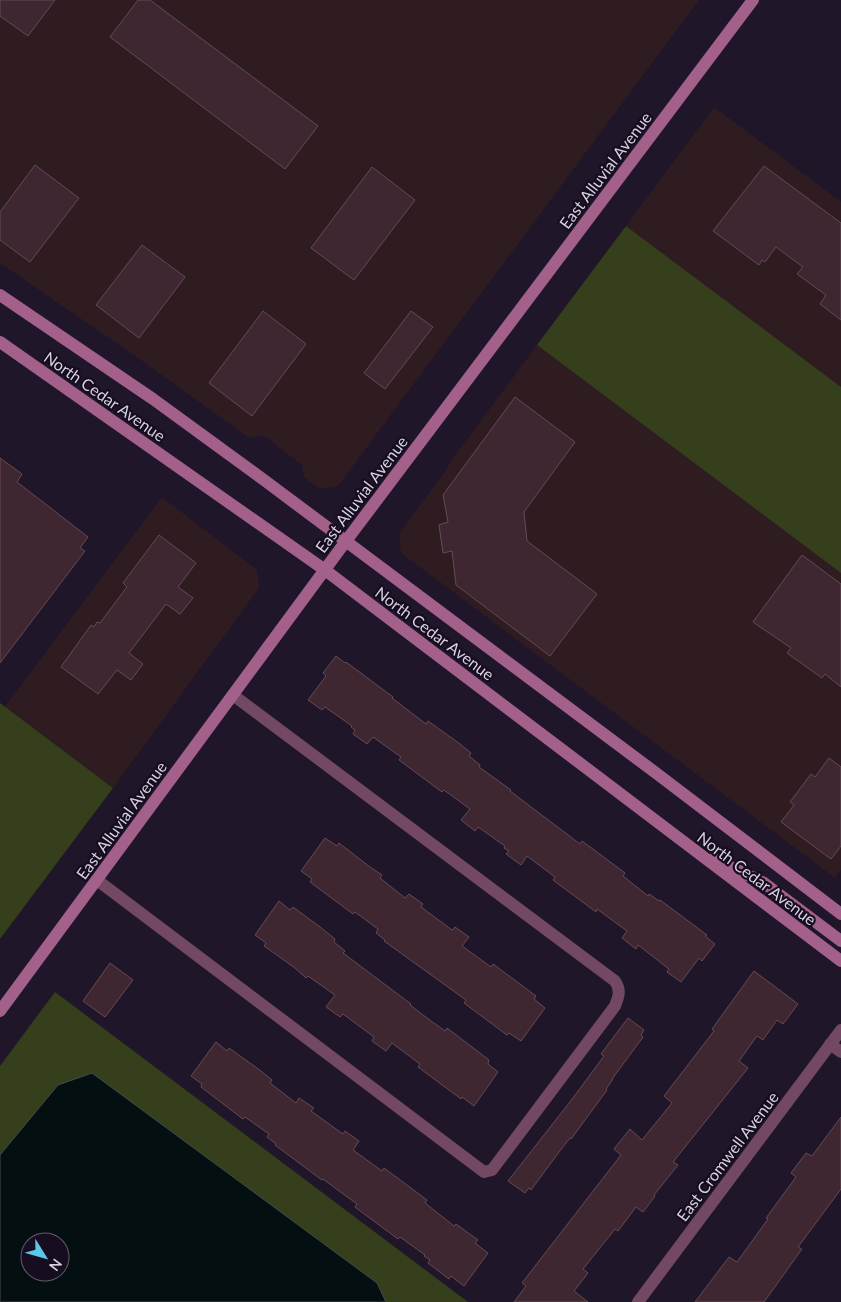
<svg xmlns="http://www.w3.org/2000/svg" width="841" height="1302" font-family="Lato,sans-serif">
  <rect width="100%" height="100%" fill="#20162a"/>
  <!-- commercial -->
  <path fill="#2f1c20" d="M 0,0 L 699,0 L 338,486 L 319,489 L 304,477 L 302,465 L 263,435 L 249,438 L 141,360 L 0,263 Z
    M 714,107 L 841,202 L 841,387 L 626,226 Z
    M 537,345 L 841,573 L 841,870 L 835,878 L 401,553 L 399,534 L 447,469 L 450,462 Z
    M 162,497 L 257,570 L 259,588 L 113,788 L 5,707 Z"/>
  <!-- green -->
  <path fill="#363f1b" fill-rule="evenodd" d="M 626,226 L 841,387 L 841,573 L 537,345 Z
    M 0,703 L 113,788 L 0,939 Z
    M 55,992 L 468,1302 L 0,1302 L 0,1066 ZM 30,1242 L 60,1242 L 60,1272 L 30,1272 Z"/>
  <!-- water -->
  <path fill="#040f11" stroke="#444a4f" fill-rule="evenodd" d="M 92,1073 L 377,1283 L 386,1302 L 0,1302 L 0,1155 L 58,1085 ZM 30,1242 L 60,1242 L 60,1272 L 30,1272 Z"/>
  <!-- building -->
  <path fill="#3f2732" stroke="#654a55" d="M 0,0 L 55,0 L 28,36 L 0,16 Z
    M 138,0 L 150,0 L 318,126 L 285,169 L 110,37 Z
    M 35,165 L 79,198 L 30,262 L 0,240 L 0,212 Z
    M 764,166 L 841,223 L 841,320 L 820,304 L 826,295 L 797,274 L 803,267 L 776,247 L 765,262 L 762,260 L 759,265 L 713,231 Z
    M 372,167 L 415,200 L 354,280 L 311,248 Z
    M 142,245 L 185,277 L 139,338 L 96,305 Z
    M 263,311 L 306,344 L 252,416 L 209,383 Z
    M 411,311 L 433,327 L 385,389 L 364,373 Z
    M 515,397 L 575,442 L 524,512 L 527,541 L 597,594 L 550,656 L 456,585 L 452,551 L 443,553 L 439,525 L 448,522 L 443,495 Z
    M 0,458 L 22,474 L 17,482 L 88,537 L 80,548 L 85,551 L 0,663 Z
    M 159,535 L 196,563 L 178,587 L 193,598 L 180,614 L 166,604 L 129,653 L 143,664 L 131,680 L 117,670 L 98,694 L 61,667 L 91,625 L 94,627 L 97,622 L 100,623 L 127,587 L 123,583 Z
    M 802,555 L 841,584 L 841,687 L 825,674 L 822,678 L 787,653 L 791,648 L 753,622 Z
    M 336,656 L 345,663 L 346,662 L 393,697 L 392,698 L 426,724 L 428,721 L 460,744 L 471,753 L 469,756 L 480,765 L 479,767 L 511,790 L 510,791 L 580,844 L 582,841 L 613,864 L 625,873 L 623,876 L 648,896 L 649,894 L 659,901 L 660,900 L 707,935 L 705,936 L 715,944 L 702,961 L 699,958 L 681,982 L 667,972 L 669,969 L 638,945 L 636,949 L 622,938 L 627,931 L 597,909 L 596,912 L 553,880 L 555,877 L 527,856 L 521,865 L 506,854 L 509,851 L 504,848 L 505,846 L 478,827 L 475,831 L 461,820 L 470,809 L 444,790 L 442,792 L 399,760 L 401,757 L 373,737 L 367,744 L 353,734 L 355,730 L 351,727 L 352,726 L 325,707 L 322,710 L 308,700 L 326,676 L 323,673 Z
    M 829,758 L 841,767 L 841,846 L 831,859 L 781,822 L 794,805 L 790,802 L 811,774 L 815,777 Z
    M 325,838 L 337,846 L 339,843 L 370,867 L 382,875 L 380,878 L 405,898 L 409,894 L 423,904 L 421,907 L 452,930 L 455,927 L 469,937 L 462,946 L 491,967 L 493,964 L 536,996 L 534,999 L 545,1008 L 521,1041 L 509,1033 L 507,1035 L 464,1003 L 466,1000 L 384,941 L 385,940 L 376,933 L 378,929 L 355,912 L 353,914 L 310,882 L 312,879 L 301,871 Z
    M 279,901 L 290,910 L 293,907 L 320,927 L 335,939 L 334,942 L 345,951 L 343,953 L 411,1004 L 410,1005 L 431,1021 L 445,1031 L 447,1028 L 489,1060 L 488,1064 L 498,1072 L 474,1106 L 462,1097 L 461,1099 L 418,1067 L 420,1064 L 392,1043 L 386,1051 L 372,1041 L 374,1037 L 343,1014 L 340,1017 L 326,1007 L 335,995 L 308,976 L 306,978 L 295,968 L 264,946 L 266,943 L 255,935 Z
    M 110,963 L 133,980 L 105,1017 L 83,1001 Z
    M 754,971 L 798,1004 L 783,1024 L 777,1020 L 763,1040 L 757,1036 L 739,1061 L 748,1068 L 673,1162 L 678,1165 L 654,1195 L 655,1196 L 643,1212 L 636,1207 L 618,1231 L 615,1229 L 583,1269 L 588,1273 L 574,1291 L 588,1302 L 514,1302 L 526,1286 L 522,1283 L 621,1155 L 614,1149 L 630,1129 L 642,1140 L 672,1103 L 664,1096 L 714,1031 L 712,1029 Z
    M 628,1018 L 644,1030 L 641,1035 L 643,1037 L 612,1079 L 613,1079 L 606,1089 L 607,1090 L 571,1139 L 570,1138 L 562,1148 L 531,1190 L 529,1188 L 525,1193 L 508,1181 L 573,1098 L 604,1056 L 601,1054 Z
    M 216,1042 L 227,1051 L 229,1048 L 261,1071 L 272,1080 L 270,1083 L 296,1103 L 299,1098 L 314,1108 L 311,1111 L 343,1134 L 345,1131 L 359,1141 L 353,1150 L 382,1171 L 384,1168 L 427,1200 L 425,1203 L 454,1226 L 456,1224 L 478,1240 L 475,1243 L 488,1253 L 464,1286 L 451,1276 L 449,1279 L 428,1263 L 430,1260 L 424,1256 L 425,1255 L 400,1237 L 398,1239 L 355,1207 L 357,1204 L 323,1179 L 322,1180 L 275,1145 L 276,1144 L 267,1137 L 269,1134 L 245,1117 L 243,1119 L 201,1087 L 202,1084 L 191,1076 Z
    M 841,1117 L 841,1189 L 798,1247 L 802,1249 L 764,1302 L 695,1302 L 729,1257 L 737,1262 L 768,1219 L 766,1218 L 796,1177 L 791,1173 L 806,1153 L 812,1156 Z"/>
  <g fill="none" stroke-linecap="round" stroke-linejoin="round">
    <!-- minor -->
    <path stroke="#724862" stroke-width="12" d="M 97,880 L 484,1172 L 492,1170 L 615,1006 C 619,996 621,990 615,981 L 233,695
      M 830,1044 L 841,1052
      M 638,1302 L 841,1030"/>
    <!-- secondary -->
    <path stroke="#a3608b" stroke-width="12" d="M 0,295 L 153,399 L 264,480 L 656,773 L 841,914
      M 0,342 L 325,570 L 841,961
      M 714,859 L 764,883 L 841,941
      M 0,1011 L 346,541 L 753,0"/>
  </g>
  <g text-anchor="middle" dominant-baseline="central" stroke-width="4.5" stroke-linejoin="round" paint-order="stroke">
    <!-- street labels -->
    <g font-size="16" fill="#d8d2e0" stroke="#170d20">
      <text transform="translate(605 170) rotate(-53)">East Alluvial Avenue</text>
      <text transform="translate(105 396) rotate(35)">North Cedar Avenue</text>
      <text transform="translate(361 494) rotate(-53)">East Alluvial Avenue</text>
      <text transform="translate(435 633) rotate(37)">North Cedar Avenue</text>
      <text transform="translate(121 820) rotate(-54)">East Alluvial Avenue</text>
      <text transform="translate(757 878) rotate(37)">North Cedar Avenue</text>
      <text transform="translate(727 1156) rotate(-53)">East Cromwell Avenue</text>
    </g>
  </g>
  <!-- north arrow -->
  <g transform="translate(45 1257) rotate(127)"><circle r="24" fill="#170d20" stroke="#645c6d"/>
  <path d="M0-4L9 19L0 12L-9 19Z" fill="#5cc7e7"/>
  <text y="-8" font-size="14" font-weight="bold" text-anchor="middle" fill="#d8d2e0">N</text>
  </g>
</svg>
